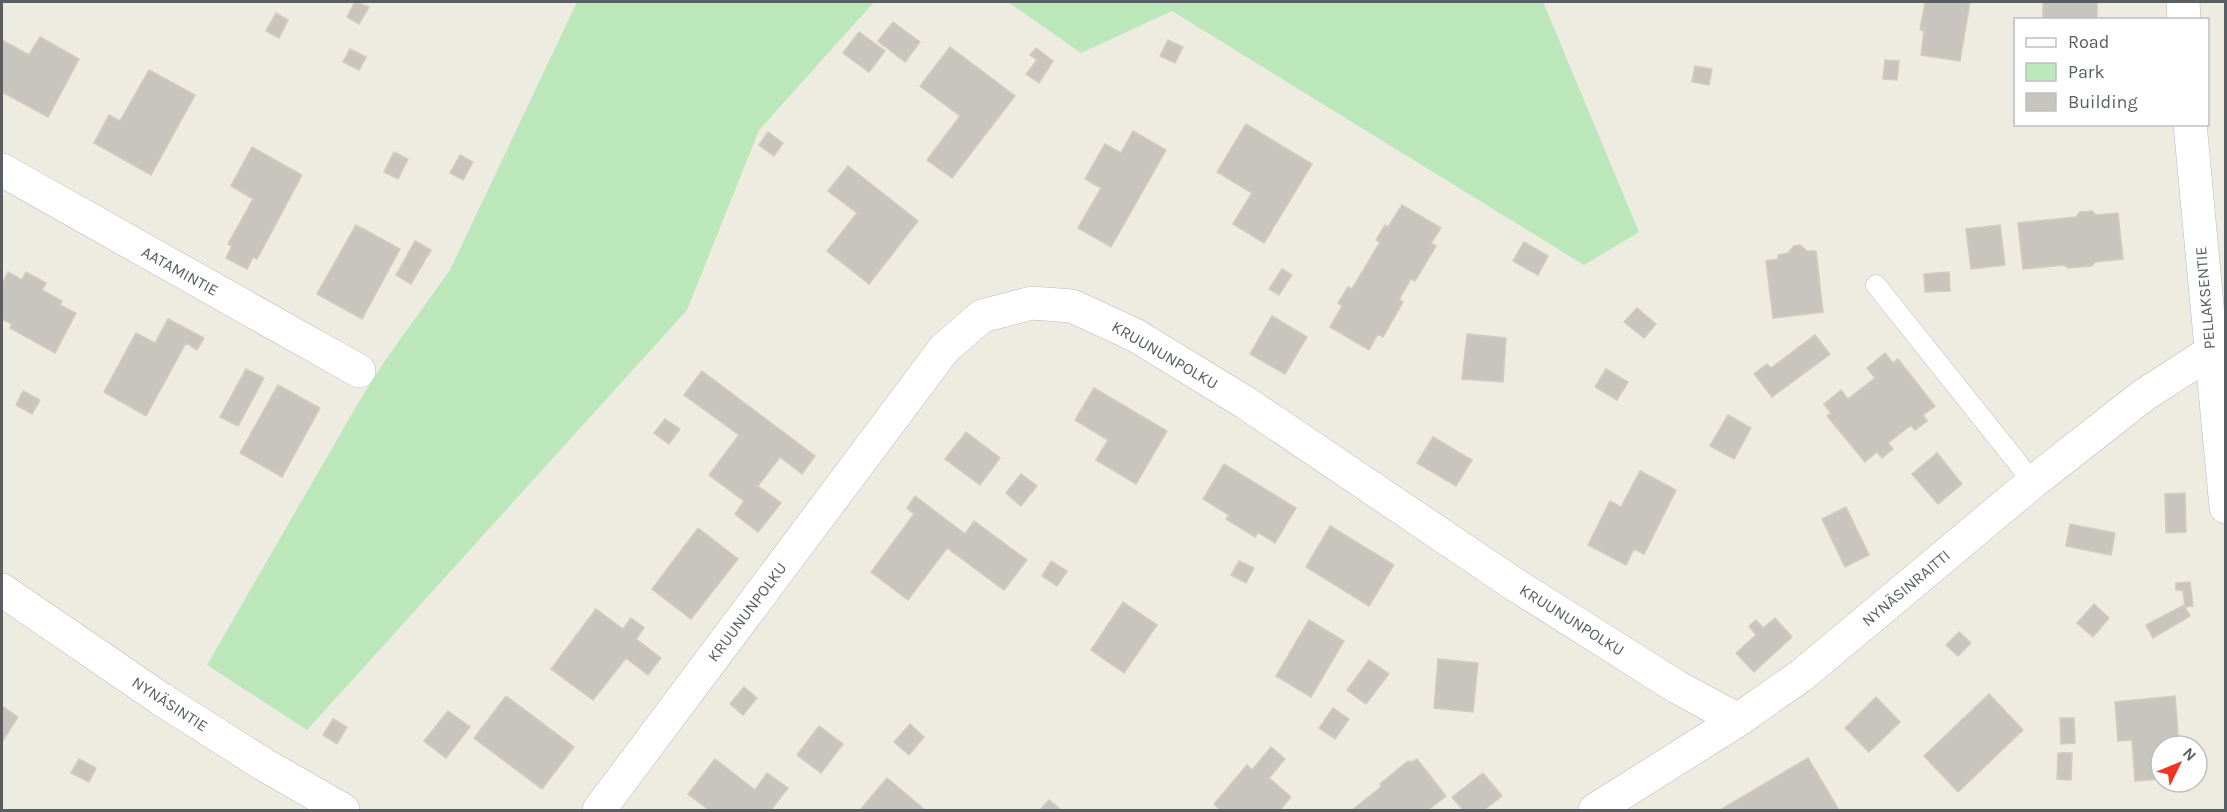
<svg xmlns="http://www.w3.org/2000/svg" width="2227" height="812" font-family="Karla,sans-serif">
  <rect width="100%" height="100%" fill="#eeebe1"/>
  <!-- green -->
  <path fill="#bbe7bb" d="M 577,2 L 874,2 L 759,130 L 687,310 L 307,730 L 207,665 L 357,405 L 384,362 L 450,270 Z
    M 1008,2 L 1543,2 L 1639,232 L 1584,265 L 1172,11 L 1081,53 Z"/>
  <!-- building -->
  <path fill="#c8c5be" stroke="#d2ccbf" stroke-width="1.5" d="M 355,2 L 369,7 L 359,24 L 347,17 Z
    M 1925,2 L 1970,2 L 1960,61 L 1921,55 L 1924,31 L 1920,30 Z
    M 2043,2 L 2097,2 L 2097,20 L 2043,20 Z
    M 276,13 L 288,20 L 279,38 L 266,31 Z
    M 893,22 L 920,42 L 905,62 L 878,41 Z
    M 859,32 L 885,51 L 869,72 L 843,53 Z
    M 40,37 L 79,59 L 48,117 L 2,92 L 2,40 L 29,55 Z
    M 1168,40 L 1183,47 L 1175,63 L 1160,56 Z
    M 950,47 L 1015,96 L 952,178 L 927,160 L 960,116 L 920,86 Z
    M 1036,48 L 1053,61 L 1039,83 L 1026,74 L 1037,60 L 1030,55 Z
    M 350,49 L 366,57 L 359,70 L 343,62 Z
    M 1885,60 L 1899,61 L 1897,80 L 1883,79 Z
    M 1695,66 L 1712,69 L 1709,85 L 1692,82 Z
    M 149,70 L 195,95 L 151,175 L 94,143 L 109,115 L 120,121 Z
    M 1246,124 L 1312,164 L 1264,243 L 1233,224 L 1252,193 L 1217,172 Z
    M 1133,131 L 1166,150 L 1111,247 L 1078,228 L 1101,188 L 1085,179 L 1105,144 L 1121,153 Z
    M 768,132 L 783,143 L 774,156 L 759,145 Z
    M 252,147 L 302,175 L 257,259 L 253,257 L 247,269 L 226,258 L 232,246 L 228,244 L 253,199 L 231,186 Z
    M 394,152 L 408,159 L 398,179 L 384,172 Z
    M 460,155 L 473,162 L 463,180 L 450,173 Z
    M 848,166 L 918,221 L 869,284 L 827,251 L 857,213 L 828,191 Z
    M 1402,205 L 1441,228 L 1431,243 L 1436,246 L 1415,281 L 1411,279 L 1399,299 L 1403,302 L 1383,337 L 1378,334 L 1369,350 L 1330,327 L 1342,306 L 1338,303 L 1348,287 L 1352,289 L 1380,242 L 1376,240 L 1385,225 L 1388,227 Z
    M 2092,211 L 2096,215 L 2118,213 L 2123,259 L 2095,262 L 2092,266 L 2068,268 L 2064,265 L 2023,269 L 2018,223 L 2076,217 L 2080,212 Z
    M 356,225 L 400,249 L 362,319 L 317,294 Z
    M 2000,225 L 2005,265 L 1971,269 L 1966,229 Z
    M 415,241 L 431,250 L 411,284 L 396,275 Z
    M 1524,242 L 1548,256 L 1538,275 L 1513,261 Z
    M 1800,245 L 1807,251 L 1816,251 L 1823,312 L 1773,318 L 1766,261 L 1778,259 L 1778,255 L 1788,253 L 1794,246 Z
    M 1282,269 L 1292,275 L 1279,295 L 1269,289 Z
    M 8,272 L 22,280 L 26,272 L 46,283 L 42,290 L 62,301 L 60,305 L 76,313 L 55,353 L 10,328 L 12,324 L 2,319 L 2,284 Z
    M 1949,272 L 1950,291 L 1925,292 L 1924,274 Z
    M 1637,308 L 1656,324 L 1644,338 L 1624,322 Z
    M 1272,316 L 1307,337 L 1285,374 L 1250,354 Z
    M 168,319 L 204,338 L 197,350 L 186,343 L 146,416 L 104,392 L 136,333 L 155,343 Z
    M 1467,334 L 1506,338 L 1503,382 L 1462,379 Z
    M 1815,335 L 1830,354 L 1772,397 L 1754,374 L 1767,364 L 1771,368 Z
    M 1885,353 L 1893,363 L 1898,359 L 1935,406 L 1923,415 L 1927,421 L 1915,430 L 1911,425 L 1888,443 L 1893,449 L 1882,458 L 1877,452 L 1865,462 L 1827,416 L 1831,413 L 1824,404 L 1841,390 L 1848,399 L 1875,378 L 1867,368 Z
    M 246,369 L 264,378 L 238,426 L 220,417 Z
    M 1606,369 L 1628,382 L 1617,400 L 1595,387 Z
    M 702,371 L 815,456 L 802,474 L 780,457 L 758,486 L 781,503 L 758,532 L 735,514 L 744,501 L 709,475 L 739,435 L 684,395 Z
    M 278,385 L 320,408 L 282,477 L 240,453 Z
    M 1094,388 L 1167,431 L 1136,484 L 1096,460 L 1108,440 L 1075,420 Z
    M 23,391 L 40,400 L 32,414 L 16,405 Z
    M 1728,415 L 1751,428 L 1734,459 L 1710,446 Z
    M 665,419 L 680,429 L 669,444 L 654,433 Z
    M 966,432 L 1000,458 L 980,485 L 945,459 Z
    M 1433,437 L 1472,460 L 1456,486 L 1417,463 Z
    M 1937,453 L 1962,484 L 1938,504 L 1912,474 Z
    M 1224,464 L 1296,508 L 1275,543 L 1258,532 L 1255,537 L 1226,519 L 1229,515 L 1203,499 Z
    M 1640,471 L 1676,490 L 1644,554 L 1634,549 L 1626,565 L 1588,545 L 1610,501 L 1621,507 Z
    M 1021,474 L 1037,486 L 1021,506 L 1006,493 Z
    M 2185,493 L 2186,532 L 2166,533 L 2165,494 Z
    M 915,496 L 965,534 L 974,521 L 1027,560 L 1004,590 L 947,548 L 908,600 L 871,572 L 914,514 L 907,508 Z
    M 1846,507 L 1869,555 L 1845,567 L 1822,519 Z
    M 2070,524 L 2115,533 L 2111,555 L 2066,546 Z
    M 1330,526 L 1394,565 L 1369,606 L 1306,567 Z
    M 698,528 L 738,559 L 691,619 L 652,589 Z
    M 1051,561 L 1067,571 L 1057,586 L 1042,576 Z
    M 1239,561 L 1254,568 L 1246,583 L 1231,575 Z
    M 2190,582 L 2193,606 L 2185,607 L 2183,590 L 2176,590 L 2176,583 Z
    M 1123,602 L 1157,625 L 1124,673 L 1091,650 Z
    M 2094,604 L 2109,618 L 2093,637 L 2077,623 Z
    M 2184,605 L 2190,616 L 2153,638 L 2146,625 Z
    M 596,609 L 623,629 L 631,618 L 644,628 L 636,639 L 661,658 L 648,675 L 626,658 L 593,700 L 551,669 Z
    M 1775,618 L 1792,637 L 1754,672 L 1736,653 L 1756,635 L 1749,626 L 1756,620 L 1763,628 Z
    M 1309,620 L 1344,641 L 1311,697 L 1276,676 Z
    M 1959,632 L 1971,643 L 1958,656 L 1946,645 Z
    M 1438,659 L 1478,663 L 1473,712 L 1434,708 Z
    M 1369,660 L 1389,674 L 1366,704 L 1347,690 Z
    M 744,687 L 757,698 L 743,715 L 730,704 Z
    M 1989,694 L 2023,730 L 1958,792 L 1924,756 Z
    M 506,696 L 574,747 L 542,789 L 474,738 Z
    M 2175,696 L 2179,746 L 2161,746 L 2161,779 L 2135,781 L 2132,740 L 2118,741 L 2115,702 Z
    M 1876,697 L 1900,722 L 1869,752 L 1845,728 Z
    M 2,706 L 18,717 L 2,742 Z
    M 1333,708 L 1349,719 L 1335,739 L 1319,728 Z
    M 448,711 L 470,727 L 446,758 L 424,741 Z
    M 2060,718 L 2074,718 L 2075,743 L 2061,744 Z
    M 333,719 L 347,727 L 337,744 L 323,735 Z
    M 910,724 L 924,737 L 909,755 L 894,742 Z
    M 819,726 L 843,744 L 821,773 L 797,755 Z
    M 1271,747 L 1285,759 L 1269,778 L 1291,797 L 1280,810 L 1217,810 L 1219,809 L 1214,804 L 1247,765 L 1252,770 Z
    M 2058,753 L 2072,753 L 2071,780 L 2057,779 Z
    M 1808,758 L 1839,810 L 1720,810 Z
    M 79,759 L 96,768 L 89,782 L 71,773 Z
    M 715,759 L 755,790 L 767,773 L 788,788 L 771,810 L 709,810 L 688,794 Z
    M 1417,759 L 1446,796 L 1428,810 L 1352,810 L 1381,787 L 1380,784 L 1408,761 L 1412,762 Z
    M 1483,773 L 1502,796 L 1484,810 L 1463,810 L 1452,797 Z
    M 887,778 L 925,810 L 860,810 Z
    M 1049,800 L 1061,810 L 1040,810 Z"/>
  <g fill="none" stroke-linecap="round" stroke-linejoin="round">
    <!-- service casing -->
    <g stroke="#b6b9be" stroke-width="21">
      <path id="service" d="M 1876,285 L 2033,482"/>
    </g>
    <!-- minor casing -->
    <g stroke="#b6b9be" stroke-width="34">
      <path id="minor" d="M 2183,2 L 2184,20
        M 2190,124 L 2226,507
        M 2,170 L 359,371
        M 2,590 L 161,699 L 263,764 L 343,810
        M 599,810 L 944,349 L 982,316 L 1032,303 L 1072,306 L 1135,335 L 1246,403 L 1514,584 L 1677,687 L 1738,720
        M 1595,810 L 1738,720 L 1802,675 L 2033,482 L 2144,395 L 2226,342"/>
    </g>
    <!-- service -->
    <use href="#service" stroke="#fff" stroke-width="20"/>
    <!-- minor -->
    <use href="#minor" stroke="#fff" stroke-width="33"/>
  </g>
  <g text-anchor="middle" dominant-baseline="central" stroke-width="6" stroke-linejoin="round" paint-order="stroke">
    <!-- street labels -->
    <g font-size="16" fill="#595e63" stroke="#fff">
      <text transform="translate(180 271) rotate(29)">AATAMINTIE</text>
      <text transform="translate(2205 298) rotate(-95)">PELLAKSENTIE</text>
      <text transform="translate(1165 355) rotate(30)">KRUUNUNPOLKU</text>
      <text transform="translate(1906 588) rotate(-40)">NYNÄSINRAITTI</text>
      <text transform="translate(747 612) rotate(-53)">KRUUNUNPOLKU</text>
      <text transform="translate(1572 620) rotate(32)">KRUUNUNPOLKU</text>
      <text transform="translate(170 704) rotate(33)">NYNÄSINTIE</text>
    </g>
  </g>
  <!-- border -->
  <rect width="2227" height="812" fill="none" stroke="#595e63" stroke-width="6"/>
  <!-- legend -->
  <rect x="2014" y="18" width="195" height="108" fill="#ffffff" stroke="#bdbfc1" stroke-width="1.5"/>
  <rect x="2026" y="38" width="30" height="9" fill="#ffffff" stroke="#bdbfc1" stroke-width="1.5"/>
  <text x="2068" y="48" font-size="18" fill="#595e63">Road</text>
  <rect x="2026" y="63" width="30" height="18" fill="#bbe7bb" stroke="#bdbfc1" stroke-width="1.5"/>
  <text x="2068" y="78" font-size="18" fill="#595e63">Park</text>
  <rect x="2026" y="93" width="30" height="18" fill="#c8c5be" stroke="#bdbfc1" stroke-width="1.5"/>
  <text x="2068" y="108" font-size="18" fill="#595e63">Building</text>
  <!-- north arrow -->
  <g transform="translate(2179 764) rotate(47)"><circle r="28" fill="#ffffff" stroke="#bdbfc1" stroke-width="1.5"/>
  <path d="M0-4.5L10 22L0 15L-10 22Z" fill="#f33321"/>
  <text y="-9" font-size="16" font-weight="bold" text-anchor="middle" fill="#595e63">N</text>
  </g>
</svg>
